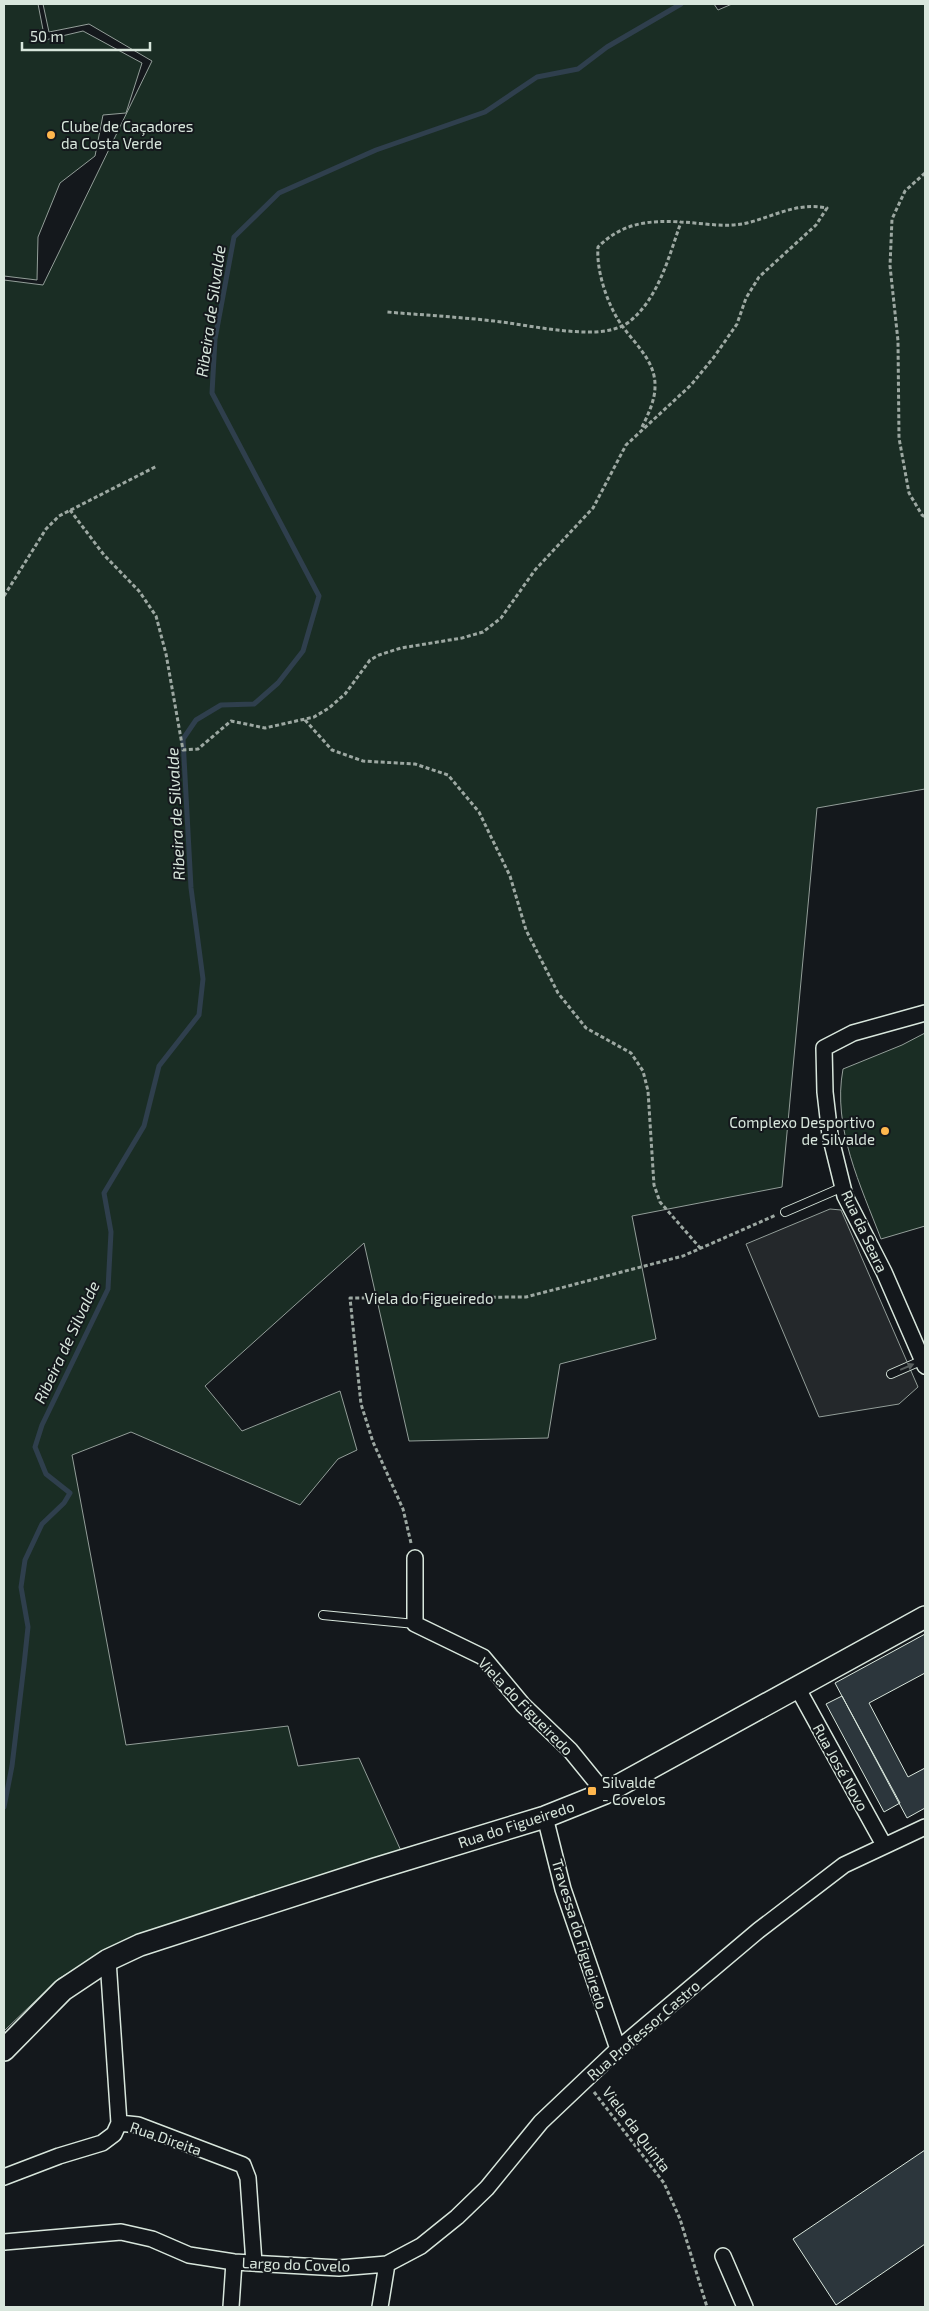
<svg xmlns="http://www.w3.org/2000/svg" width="929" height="2311" font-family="'Exo 2',sans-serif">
  <rect width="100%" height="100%" fill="#14181c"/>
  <!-- green -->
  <path fill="#1a2d24" stroke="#939e99" d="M 4,4 L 38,4 L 45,40 L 83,31 L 142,63 L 126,113 L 103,115 L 95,156 L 60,183 L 38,237 L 37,280 L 4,276 Z
    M 43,4 L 714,4 L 718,10 L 732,4 L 925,4 L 925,789 L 817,808 L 782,1187 L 632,1216 L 656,1339 L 560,1364 L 548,1438 L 409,1441 L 364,1243 L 205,1386 L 242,1431 L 340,1391 L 357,1450 L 338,1459 L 300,1505 L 131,1432 L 72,1455 L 126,1745 L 288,1726 L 298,1766 L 359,1758 L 402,1853 L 135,1935 L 58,1979 L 4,2031 L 4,280 L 43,285 L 152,61 L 89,24 L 49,32 Z
    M 925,1033 L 925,1226 L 881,1239 C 861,1186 832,1128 843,1069 L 902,1045 Z"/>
  <!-- parking -->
  <path fill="#24282b" stroke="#939e99" d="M 830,1209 L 841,1210 L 918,1387 L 899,1404 L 819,1417 L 746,1244 Z"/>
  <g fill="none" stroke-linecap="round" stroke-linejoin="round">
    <!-- stream -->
    <path stroke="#2f3f4d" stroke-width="5" d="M 4,1807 L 12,1766 L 24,1665 L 28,1627 L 21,1587 L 25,1560 L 42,1524 L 64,1503 L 70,1493 L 46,1474 L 35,1447 L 42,1425 L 108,1289 L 111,1232 L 104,1193 L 144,1126 L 159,1066 L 199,1015 L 203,979 L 191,888 L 183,739 L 196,720 L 221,705 L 254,704 L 278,683 L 303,651 L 319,596 L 212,393 L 215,339 L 234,237 L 279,193 L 376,150 L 485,112 L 537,77 L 578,69 L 607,47 L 681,4"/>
  </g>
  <!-- building -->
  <path fill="#2c363c" stroke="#d8e6dc" d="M 925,1634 L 925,1673 L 869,1703 L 908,1777 L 925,1768 L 925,1808 L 907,1818 L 835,1683 Z
    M 842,1696 L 900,1803 L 884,1812 L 826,1704 Z
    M 925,2150 L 925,2244 L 836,2305 L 793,2239 Z"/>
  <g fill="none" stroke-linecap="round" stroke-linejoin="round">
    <!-- lane casing -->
    <g stroke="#d8e6dc" stroke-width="10">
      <path id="lane" d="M 785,1212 L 843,1187
        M 891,1374 L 923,1360
        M 323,1615 L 415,1624"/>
    </g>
    <!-- street casing -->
    <g stroke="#d8e6dc" stroke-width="18">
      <path id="street" d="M 925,1013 L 853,1033 L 824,1048 L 825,1092 L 830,1135 L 845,1196 L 884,1272 L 925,1366
        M 415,1558 L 415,1624 L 483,1657 L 523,1705 L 570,1750 L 605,1793
        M 798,1689 L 884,1845
        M 545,1817 L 563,1889 L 618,2049
        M 119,2123 L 138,2125 L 243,2165 L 248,2178 L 254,2263
        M 4,2177 L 59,2156 L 102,2143 L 114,2134 L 119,2123 L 108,1960
        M 4,2242 L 121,2232 L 152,2239 L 189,2255 L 234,2262 L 339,2268 L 387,2264 L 421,2246 L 457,2217 L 487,2188 L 541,2122 L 618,2049 L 759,1930 L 844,1865 L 925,1827
        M 723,2256 L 745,2307
        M 231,2307 L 234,2262
        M 380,2307 L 387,2264"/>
    </g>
    <!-- secondary casing -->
    <g stroke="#d8e6dc" stroke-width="24">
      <path id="secondary" d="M 4,2050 L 63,1990 L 108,1960 L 140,1945 L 375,1869 L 545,1817 L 605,1793 L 925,1617"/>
    </g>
    <!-- path -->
    <path stroke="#9da8a2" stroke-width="3" stroke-dasharray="4 2.5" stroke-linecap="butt" d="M 925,173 L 905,191 L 892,219 L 890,266 L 898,341 L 899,438 L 909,493 L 922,515 L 925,517
      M 642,427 C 648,415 655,400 655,387 C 656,362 636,345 623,327 C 608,307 596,271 598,247 C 622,223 648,220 681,222
      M 70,510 L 104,555 L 139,591 L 156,616 L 166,654 L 183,750 L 198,749 L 231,721 L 265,728 L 314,717 L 329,708 L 345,694 L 370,660 L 379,655 L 401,648 L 462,638 L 483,632 L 501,618 L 535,570 L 593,508 L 626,445 L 691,385 L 714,357 L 737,324 L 746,298 L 759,277 L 816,225 L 827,208 C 797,202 775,216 747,223 C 726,228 702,223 681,222 C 669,256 659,298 629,322 C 619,329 608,331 596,332 C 562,333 527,325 494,321 C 458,317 423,315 387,312
      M 4,596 L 46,529 L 59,516 L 157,466
      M 305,720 L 332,750 L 363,761 L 415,764 L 448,775 L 479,812 L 510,876 L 526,930 L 558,993 L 586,1028 L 631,1053 L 643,1071 L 648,1091 L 654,1185 L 660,1202 L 701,1249
      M 411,1543 L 403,1509 L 373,1442 L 361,1404 L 350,1298 L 526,1297 L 683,1256 L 776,1215
      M 594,2092 L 664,2183 L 680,2219 L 707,2307"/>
    <!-- lane -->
    <use href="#lane" stroke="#14181c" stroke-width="8"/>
    <!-- street -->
    <use href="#street" stroke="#14181c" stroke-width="15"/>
    <!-- secondary -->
    <use href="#secondary" stroke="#14181c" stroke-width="21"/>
  </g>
  <!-- one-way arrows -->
  <defs><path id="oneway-solid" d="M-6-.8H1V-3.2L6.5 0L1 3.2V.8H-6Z" transform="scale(1.25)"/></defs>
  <use fill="#59605f" href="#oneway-solid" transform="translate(907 1367) rotate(-23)"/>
  <!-- markers -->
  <g fill="#ffb74d" stroke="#14181c" stroke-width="2">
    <circle cx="51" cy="135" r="5"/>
    <circle cx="885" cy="1131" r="5"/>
    <rect x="587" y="1786" width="10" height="10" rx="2.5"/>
  </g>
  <g text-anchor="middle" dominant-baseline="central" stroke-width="4" stroke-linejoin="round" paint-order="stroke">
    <!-- poi labels -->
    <g font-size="15" fill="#d8e6dc" stroke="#14181c" text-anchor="start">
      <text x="61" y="126">Clube de Caçadores<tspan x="61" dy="17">da Costa Verde</tspan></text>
      <text x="875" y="1122" text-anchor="end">Complexo Desportivo<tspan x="875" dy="17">de Silvalde</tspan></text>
      <text x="602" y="1782">Silvalde<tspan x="602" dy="17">- Covelos</tspan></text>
    </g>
    <!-- street labels -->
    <g font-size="15" fill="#d8e6dc" stroke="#14181c">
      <text transform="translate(865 1231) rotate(65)">Rua da Seara</text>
      <text x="429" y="1298">Viela do Figueiredo</text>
      <text transform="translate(526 1706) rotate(46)">Viela do Figueiredo</text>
      <text transform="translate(841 1767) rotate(61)">Rua José Novo</text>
      <text transform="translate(516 1824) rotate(-18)">Rua do Figueiredo</text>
      <text transform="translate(580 1934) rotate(73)">Travessa do Figueiredo</text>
      <text transform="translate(643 2030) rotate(-41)">Rua Professor Castro</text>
      <text transform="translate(637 2129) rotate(53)">Viela da Quinta</text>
      <text transform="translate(166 2138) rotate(19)">Rua Direita</text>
      <text transform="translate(296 2264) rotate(2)">Largo do Covelo</text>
    </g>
    <!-- water labels -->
    <g font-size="16" font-style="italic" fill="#d8e6dc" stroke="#14181c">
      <text transform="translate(210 311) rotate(-82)">Ribeira de Silvalde</text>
      <text transform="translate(175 814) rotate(-93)">Ribeira de Silvalde</text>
      <text transform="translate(66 1342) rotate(-65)">Ribeira de Silvalde</text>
    </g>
  </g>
  <!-- border -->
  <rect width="929" height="2311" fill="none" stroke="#d8e6dc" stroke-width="10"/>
  <!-- scale -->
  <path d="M22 42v8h128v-8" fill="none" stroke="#d8e6dc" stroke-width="2.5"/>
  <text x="30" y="42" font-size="15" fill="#d8e6dc" stroke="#14181c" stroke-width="4" paint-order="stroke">50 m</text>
</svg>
